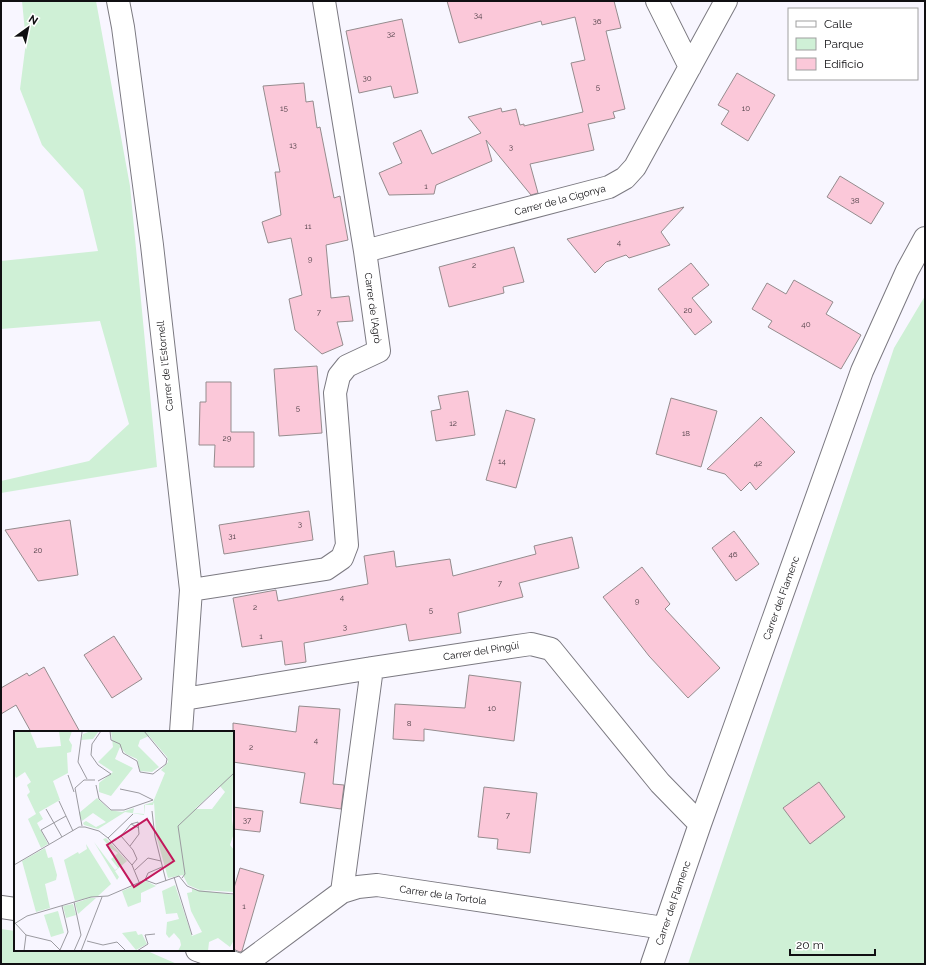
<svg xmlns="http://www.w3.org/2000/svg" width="926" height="965" font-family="Raleway,sans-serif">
  <rect width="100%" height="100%" fill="#f8f6ff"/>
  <!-- green -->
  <path fill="#cff0d6" d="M 22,1 L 96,1 L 130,186 L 157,467 L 1,493 L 1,481 L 89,461 L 129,424 L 100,321 L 1,329 L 1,261 L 98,251 L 83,190 L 42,145 L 20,89 L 26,42 Z
    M 925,296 L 925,964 L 688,964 L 894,348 Z
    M 1,929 L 15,931 L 15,950 L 145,950 L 177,964 L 1,964 Z"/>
  <!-- building -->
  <path fill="#fbc8d9" stroke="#958c8e" d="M 447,1 L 614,1 L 621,28 L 606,31 L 625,109 L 613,112 L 615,118 L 588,124 L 594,150 L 530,164 L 538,193 L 531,195 L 486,140 L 492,161 L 436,185 L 434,194 L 389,195 L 379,173 L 402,163 L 393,143 L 421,130 L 432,154 L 481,133 L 468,117 L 501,108 L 502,112 L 516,109 L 520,125 L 524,124 L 524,126 L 583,112 L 571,63 L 585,60 L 575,17 L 542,25 L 541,21 L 459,43 Z
    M 402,19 L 418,93 L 394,98 L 391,86 L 359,93 L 346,31 Z
    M 737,73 L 775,95 L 748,141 L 721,124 L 729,111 L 718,105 Z
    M 304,83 L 306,102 L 313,101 L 317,128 L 320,127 L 334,198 L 340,196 L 348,240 L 326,245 L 331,298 L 349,296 L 353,321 L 337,322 L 343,345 L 322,354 L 295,330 L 289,299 L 302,295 L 291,238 L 268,243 L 262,222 L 281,215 L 275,172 L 280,172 L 263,86 Z
    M 840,176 L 884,203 L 871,224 L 827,197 Z
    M 684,207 L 661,232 L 670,245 L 629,258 L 626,255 L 606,262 L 595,273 L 567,239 Z
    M 514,247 L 524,282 L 503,287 L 504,293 L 449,307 L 439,267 Z
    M 691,263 L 709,285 L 692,298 L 712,322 L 695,335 L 658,289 Z
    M 794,280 L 833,302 L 826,314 L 861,335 L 841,369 L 768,327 L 772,321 L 752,309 L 767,283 L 786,294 Z
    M 317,366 L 322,433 L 279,436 L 274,369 Z
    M 206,382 L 231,382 L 231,432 L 254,432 L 254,467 L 214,467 L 215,445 L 199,445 L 200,402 L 206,402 Z
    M 468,391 L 475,435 L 436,441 L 431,411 L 441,409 L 438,396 Z
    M 671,398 L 717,411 L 701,467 L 656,454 Z
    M 506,410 L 535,419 L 516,488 L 486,480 Z
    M 761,417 L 795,452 L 756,490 L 750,482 L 741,491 L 725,474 L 707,469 Z
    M 309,511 L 313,540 L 224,554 L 219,525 Z
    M 70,520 L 78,575 L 38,581 L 5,530 Z
    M 734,531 L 759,564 L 736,581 L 712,548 Z
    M 572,537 L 579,568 L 519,583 L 523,597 L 458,613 L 461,633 L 409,641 L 406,624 L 304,643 L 306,662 L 285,665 L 282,641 L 242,647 L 233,598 L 276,590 L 278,601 L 368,584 L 364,556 L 394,551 L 396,567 L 450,559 L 453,576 L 536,554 L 534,546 Z
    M 642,567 L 670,604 L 665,609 L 720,668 L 688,698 L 649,656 L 603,597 Z
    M 114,636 L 142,679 L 112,698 L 84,655 Z
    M 44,667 L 55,687 L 80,732 L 31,732 L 16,705 L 1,714 L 1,688 L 27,673 L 29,676 Z
    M 469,675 L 521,682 L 514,741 L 424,729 L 424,741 L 393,739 L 395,704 L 465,708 Z
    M 299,706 L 340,709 L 333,784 L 344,785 L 341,809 L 300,803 L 305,773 L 233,762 L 233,723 L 296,732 Z
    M 819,782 L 845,817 L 810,844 L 783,808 Z
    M 484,787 L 537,793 L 530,853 L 497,849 L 498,839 L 478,837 Z
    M 233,807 L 263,811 L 260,832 L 233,829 Z
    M 240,868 L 264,875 L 242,951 L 240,952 L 233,949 L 233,891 Z"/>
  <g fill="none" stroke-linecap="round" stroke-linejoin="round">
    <!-- minor casing -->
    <g stroke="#7b7981" stroke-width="24">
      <path id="minor" d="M 118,1 L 123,27 L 152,245 L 191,590 L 181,732
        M 657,1 L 690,67
        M 365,251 L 609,187 L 625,178 L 635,167 L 726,1
        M 191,590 L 326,569 L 342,558 L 347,545 L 335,393 L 339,376 L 347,366 L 379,351 L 365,251 L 324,1
        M 184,699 L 372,668 L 531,644 L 551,649 L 660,783 L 700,824
        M 342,892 L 372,668
        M 1,907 L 15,909
        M 197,950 L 237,964
        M 245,964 L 342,892 L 358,887 L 377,885 L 664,928
        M 652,964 L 700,824 L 862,371 L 907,271 L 925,238"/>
    </g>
    <!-- minor -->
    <use href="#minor" stroke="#fff" stroke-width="22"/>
  </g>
  <g text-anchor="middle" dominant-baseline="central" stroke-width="3" stroke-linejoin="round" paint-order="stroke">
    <!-- number labels -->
    <g font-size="8" fill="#4b3d44">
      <text x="478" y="15">34</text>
      <text x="597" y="21">36</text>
      <text x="391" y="34">32</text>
      <text x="367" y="78">30</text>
      <text x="598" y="87">5</text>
      <text x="284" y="108">15</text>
      <text x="746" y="108">10</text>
      <text x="293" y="145">13</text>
      <text x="511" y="147">3</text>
      <text x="426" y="186">1</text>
      <text x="855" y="200">38</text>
      <text x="308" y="226">11</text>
      <text x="619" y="242">4</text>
      <text x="310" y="259">9</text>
      <text x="474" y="265">2</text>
      <text x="688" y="310">20</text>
      <text x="319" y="312">7</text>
      <text x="806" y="324">40</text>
      <text x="298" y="408">5</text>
      <text x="453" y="423">12</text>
      <text x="686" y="433">18</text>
      <text x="227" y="438">29</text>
      <text x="502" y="461">14</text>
      <text x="758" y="463">42</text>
      <text x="300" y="524">3</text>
      <text x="232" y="536">31</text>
      <text x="38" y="550">20</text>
      <text x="733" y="554">46</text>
      <text x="500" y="583">7</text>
      <text x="342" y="597">4</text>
      <text x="637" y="601">9</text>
      <text x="255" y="607">2</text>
      <text x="431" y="610">5</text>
      <text x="345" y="627">3</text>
      <text x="261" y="636">1</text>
      <text x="492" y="708">10</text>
      <text x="409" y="723">8</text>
      <text x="316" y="740">4</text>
      <text x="251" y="747">2</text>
      <text x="508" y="815">7</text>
      <text x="247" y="820">37</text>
      <text x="244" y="906">1</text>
    </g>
    <!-- street labels -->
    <g font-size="10" fill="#100f12" stroke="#fff">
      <text transform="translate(560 200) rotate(-15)">Carrer de la Cigonya</text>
      <text transform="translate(373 308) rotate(82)">Carrer de l'Agrò</text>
      <text transform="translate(165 366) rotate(-96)">Carrer de l'Estornell</text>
      <text transform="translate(781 598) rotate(-70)">Carrer del Flamenc</text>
      <text transform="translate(481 651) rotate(-9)">Carrer del Pingüí</text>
      <text transform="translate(443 895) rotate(8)">Carrer de la Tortola</text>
      <text transform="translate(673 903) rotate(-71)">Carrer del Flamenc</text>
    </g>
  </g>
  <!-- overview -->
  <g transform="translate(14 731)">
    <rect width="220" height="220" fill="#f8f6ff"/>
    <path d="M 0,0 L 16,0 L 23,17 L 47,15 L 45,0 L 58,0 L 55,9 L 58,14 L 57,21 L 53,22 L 54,42 L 39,50 L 46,69 L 25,81 L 29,88 L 23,92 L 34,113 L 27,117 L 14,88 L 22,83 L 13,64 L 16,61 L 13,54 L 17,51 L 11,41 L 2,47 L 0,43 ZM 77,0 L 85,0 L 79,8 L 67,9 L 69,3 ZM 97,0 L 220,0 L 218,89 L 220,102 L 216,114 L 220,119 L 220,161 L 186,159 L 174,154 L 169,144 L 154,147 L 142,104 L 140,71 L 139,74 L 131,74 L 130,84 L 111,81 L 84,98 L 70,94 L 69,92 L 72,90 L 82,96 L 92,91 L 79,82 L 68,90 L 66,85 L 65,82 L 83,67 L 96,79 L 108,81 L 120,77 L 119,82 L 130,83 L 130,74 L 139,71 L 151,42 L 147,39 L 154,31 L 153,26 L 135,5 L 126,9 L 124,15 L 145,36 L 138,41 L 126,40 L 123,28 L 112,23 L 106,16 L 101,28 L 119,37 L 97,65 L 85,61 L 85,52 L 99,41 L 84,31 L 99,16 ZM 206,55 L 211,61 L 198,78 L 181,78 ZM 92,107 L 113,130 L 101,140 L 105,146 L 103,149 L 80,111 L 101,139 L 104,137 L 97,128 L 104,122 L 96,117 L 89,108 ZM 72,113 L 97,153 L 84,165 L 61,170 L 50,129 L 64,121 L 65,123 L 73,118 ZM 31,117 L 34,127 L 38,126 L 43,144 L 42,149 L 31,153 L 36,177 L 22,181 L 8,130 ZM 132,150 L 142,155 L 127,162 L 127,171 L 114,176 L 108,160 ZM 161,154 L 178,205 L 188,201 L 177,180 L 173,162 L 178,161 L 178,158 L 220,164 L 220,209 L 216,216 L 204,207 L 195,211 L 194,220 L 164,220 L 167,214 L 166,209 L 160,202 L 155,207 L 152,203 L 153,191 L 165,188 L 163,182 L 152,183 L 148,160 ZM 76,167 L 82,167 L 64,183 L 61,172 ZM 59,173 L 62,184 L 52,187 L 49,175 ZM 44,180 L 50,202 L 37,206 L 30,184 ZM 122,200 L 124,204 L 128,203 L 133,213 L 122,219 L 108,202 Z" fill="#cff0d6" fill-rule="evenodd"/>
    <path fill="none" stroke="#9b9aa0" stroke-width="1" d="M 96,0 L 97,9 L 106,13 L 109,22 L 123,30 L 126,41 L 139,43 L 152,33 L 153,28 L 130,0M 68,1 L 64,31 L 73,48M 54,44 L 60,61M 84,50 L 97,43 L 84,34 L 77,24 L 78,13 L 87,0M 82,54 L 85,68 L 97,79 L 110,79 L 139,69 L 125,62 L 106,58M 45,70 L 59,100M 32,78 L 48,106M 138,80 L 141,106 L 152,150M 68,95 L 61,57 L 70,49 L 81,49M 94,107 L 119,83M 35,113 L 27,99 L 52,85M 116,115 L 125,103 L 124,91 L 117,93M 0,134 L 65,96 L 71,96 L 85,100 L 94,107 L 118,134 L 125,151M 118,134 L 123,128 L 119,119 L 107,105 L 117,93 L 125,97M 121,139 L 134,127 L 147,130M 160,146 L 178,204M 168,147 L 171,143 L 164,95 L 220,42M 131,149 L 134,142 L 148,136M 1,192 L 12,204 L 37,210 L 47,220M 0,193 L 13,185 L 77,166 L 94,165 L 131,149 L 142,153 L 165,145 L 173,155 L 185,160 L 220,163M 73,210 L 89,214 L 103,211 L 112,220M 46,219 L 54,201 L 48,175M 10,220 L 12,204M 60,220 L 67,204 L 60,171M 67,220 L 88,166M 123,220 L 134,213 L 131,204 L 141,203"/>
    <path fill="#c2185b" fill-opacity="0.15" stroke="#c2185b" stroke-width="2" d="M 133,88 L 160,130 L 120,156 L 93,114 Z"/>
    <rect width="220" height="220" fill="none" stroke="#100f12" stroke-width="2"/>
  </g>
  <!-- border -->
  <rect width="926" height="965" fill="none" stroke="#100f12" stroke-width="4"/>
  <!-- legend -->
  <rect x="788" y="8" width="130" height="72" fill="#ffffff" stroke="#9f9fa0"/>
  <rect x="796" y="21" width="20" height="6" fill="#ffffff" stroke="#9f9fa0"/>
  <text x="824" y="28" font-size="12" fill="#100f12">Calle</text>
  <rect x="796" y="38" width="20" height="12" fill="#cff0d6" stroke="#9f9fa0"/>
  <text x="824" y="48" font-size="12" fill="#100f12">Parque</text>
  <rect x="796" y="58" width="20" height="12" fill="#fbc8d9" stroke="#9f9fa0"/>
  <text x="824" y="68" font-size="12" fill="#100f12">Edificio</text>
  <!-- north arrow -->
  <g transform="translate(28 28) rotate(33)" stroke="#ffffff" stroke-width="3" paint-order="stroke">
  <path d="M0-3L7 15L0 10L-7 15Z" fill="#100f12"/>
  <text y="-6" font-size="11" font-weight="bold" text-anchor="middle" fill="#100f12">N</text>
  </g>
  <!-- scale -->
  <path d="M790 949v6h85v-6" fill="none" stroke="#100f12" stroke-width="2"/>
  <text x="796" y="949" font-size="12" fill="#100f12" stroke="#ffffff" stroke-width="3" paint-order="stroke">20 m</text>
</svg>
